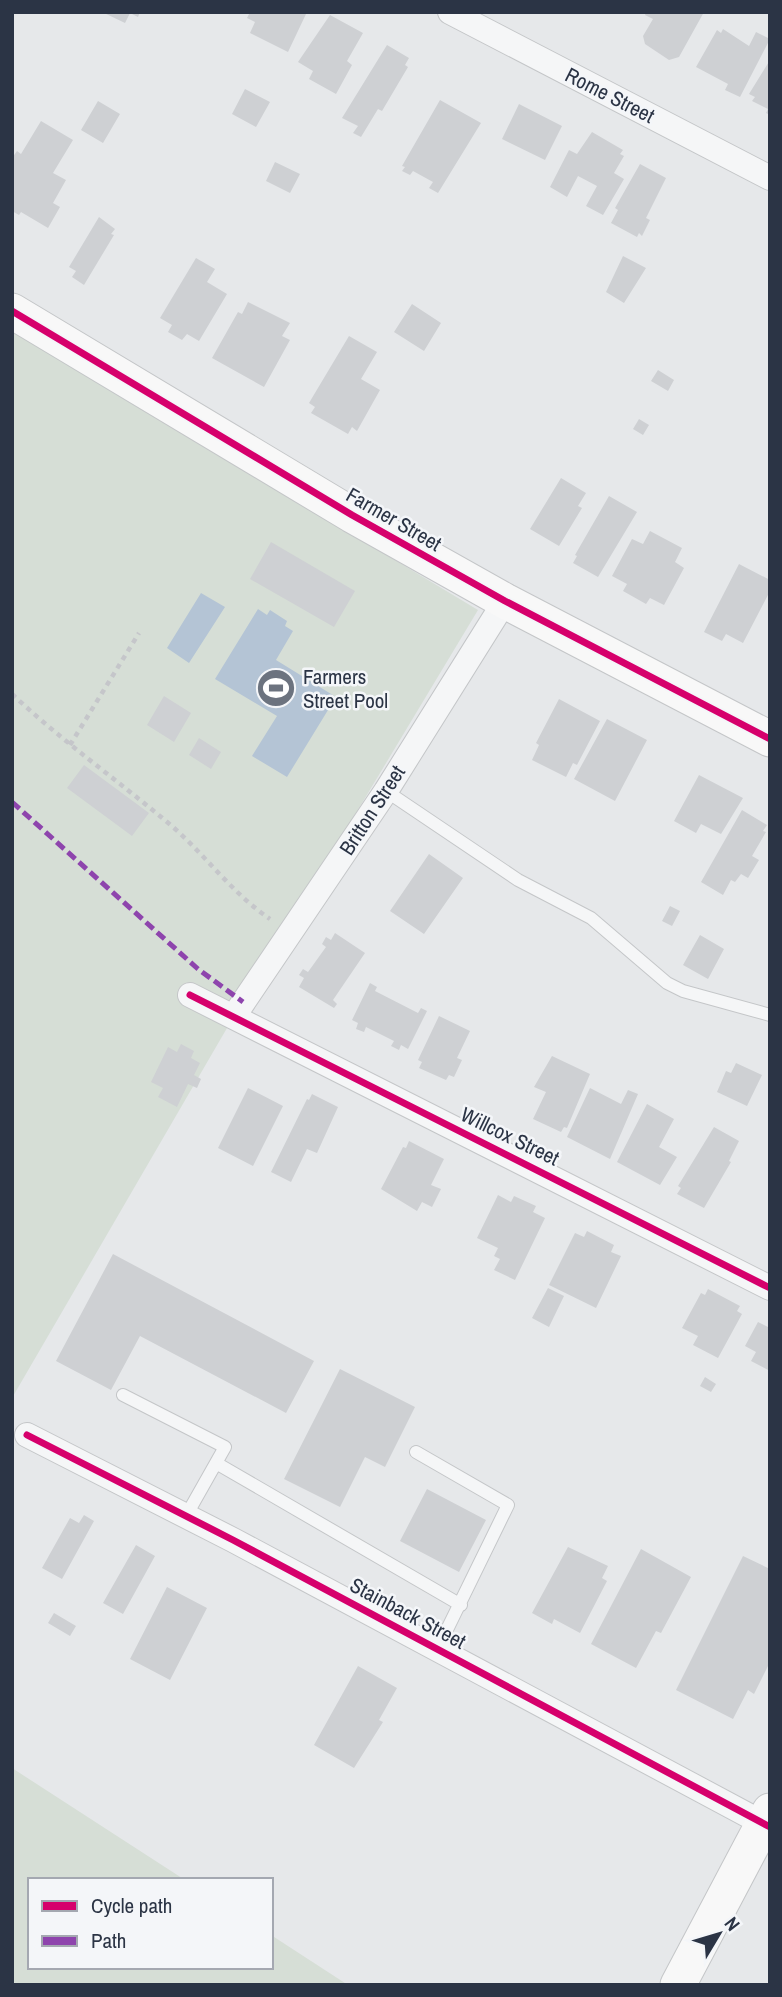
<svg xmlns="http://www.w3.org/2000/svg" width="782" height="1997" font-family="'Archivo Narrow',sans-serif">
  <rect width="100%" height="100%" fill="#e6e8ea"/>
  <!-- green -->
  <path fill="#d6ded6" d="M 12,330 L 478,610 L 234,1016 L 12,1398 Z
    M 12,1768 L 185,1880 L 30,1880 L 30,1967 L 271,1967 L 271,1935 L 348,1985 L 12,1985 Z"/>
  <!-- water -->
  <path fill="#b4c4d5" d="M 201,593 L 225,607 L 189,663 L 167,648 Z
    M 258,609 L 267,615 L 270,610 L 287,621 L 285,626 L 293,631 L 276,660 L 336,697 L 287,777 L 252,756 L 277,716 L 215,679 Z"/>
  <!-- building -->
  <path fill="#ced0d3" d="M 102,12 L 140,12 L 138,17 L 130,13 L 125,23 Z
    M 250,12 L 302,12 L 306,14 L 288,52 L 250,33 L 255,22 L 247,18 Z
    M 646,12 L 704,12 L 679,57 L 669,60 L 645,44 L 643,36 L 653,19 L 645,15 Z
    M 330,15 L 363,33 L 347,61 L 352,65 L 336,94 L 309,79 L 313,71 L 298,62 Z
    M 723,29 L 749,46 L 756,32 L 770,39 L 740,97 L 725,90 L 728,84 L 696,67 L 717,30 L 721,33 Z
    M 387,45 L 409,58 L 405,65 L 408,67 L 382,111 L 378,109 L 361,137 L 353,133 L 358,126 L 342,118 Z
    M 770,60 L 770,115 L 766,113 L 768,109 L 752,101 L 755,97 L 749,94 Z
    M 245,89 L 270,102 L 256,127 L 232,114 Z
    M 440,100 L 481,123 L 438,193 L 429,188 L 433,182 L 413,171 L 410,175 L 402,171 L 405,167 L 402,166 Z
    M 98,101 L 120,114 L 103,143 L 81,130 Z
    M 519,104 L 562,126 L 545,160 L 502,139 Z
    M 41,121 L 73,140 L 53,173 L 66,180 L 53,203 L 60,207 L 48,228 L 21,212 L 19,215 L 12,211 L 12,158 L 17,151 L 21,154 Z
    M 592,132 L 623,150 L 620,154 L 624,156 L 614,173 L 624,179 L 603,215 L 586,206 L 597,186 L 578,176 L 567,197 L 550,187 L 569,150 L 577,154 Z
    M 275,162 L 300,174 L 290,193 L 266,181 Z
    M 640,164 L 666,178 L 646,218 L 650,220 L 642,236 L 639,233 L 637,237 L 611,223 L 618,210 L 615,208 Z
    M 99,217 L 115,229 L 111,234 L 114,235 L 84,285 L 72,277 L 76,271 L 69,267 Z
    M 623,256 L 646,268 L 624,303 L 606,292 Z
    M 196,258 L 215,269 L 207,282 L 227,294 L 199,341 L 187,334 L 182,340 L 168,332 L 172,325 L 160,318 Z
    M 248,302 L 290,323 L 282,336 L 290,340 L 264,387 L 212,358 L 238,312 L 242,314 Z
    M 412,304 L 441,323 L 424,351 L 394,332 Z
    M 349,336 L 377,352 L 361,379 L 380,390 L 357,431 L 352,427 L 348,434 L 311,413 L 315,407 L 309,403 Z
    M 658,370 L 674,380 L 668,391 L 651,381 Z
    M 639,419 L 649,425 L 643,435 L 633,429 Z
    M 561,478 L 586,493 L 578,506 L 582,508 L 559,546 L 530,529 Z
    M 609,496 L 637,512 L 598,577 L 573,563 L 577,556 L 575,555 Z
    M 650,531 L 682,548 L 675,562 L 684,568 L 664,605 L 650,598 L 646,604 L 623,591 L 627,584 L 612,576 L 632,539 L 643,544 Z
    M 271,542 L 355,591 L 334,627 L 250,579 Z
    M 739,564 L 770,580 L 770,591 L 743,643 L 726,634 L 722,641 L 704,632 Z
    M 164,696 L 191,713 L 174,742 L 147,725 Z
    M 559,699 L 600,721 L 577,765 L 573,763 L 566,777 L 532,760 L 539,745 L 536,743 Z
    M 607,719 L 647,740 L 615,801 L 574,779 Z
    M 199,738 L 221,752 L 211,769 L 189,755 Z
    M 84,765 L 149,813 L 132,836 L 67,788 Z
    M 699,775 L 743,798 L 721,834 L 701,824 L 696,833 L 674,821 Z
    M 742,810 L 767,825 L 763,831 L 766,832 L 752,856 L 759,860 L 748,878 L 741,874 L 735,882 L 731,880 L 723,895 L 701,882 Z
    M 429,854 L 463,878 L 424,934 L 390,911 Z
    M 670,906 L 680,911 L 672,926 L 662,921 Z
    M 335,933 L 365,953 L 333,1000 L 337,1004 L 334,1008 L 299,987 L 304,978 L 299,975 L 303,969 L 308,972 L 326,947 L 322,944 L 326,937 L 331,940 Z
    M 700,935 L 724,949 L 708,979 L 683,965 Z
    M 370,983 L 377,987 L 375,991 L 418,1013 L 421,1008 L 427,1011 L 408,1049 L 401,1045 L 399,1050 L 391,1046 L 394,1041 L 366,1027 L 364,1032 L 356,1029 L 358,1023 L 352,1020 Z
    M 439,1016 L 470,1031 L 457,1058 L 462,1060 L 454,1077 L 449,1075 L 446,1080 L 419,1068 L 422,1062 L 418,1060 Z
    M 181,1044 L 194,1051 L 191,1058 L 200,1063 L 194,1075 L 201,1079 L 197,1088 L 188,1084 L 177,1107 L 158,1097 L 163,1088 L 151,1082 L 168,1047 L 177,1052 Z
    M 552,1056 L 590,1074 L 567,1128 L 564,1127 L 561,1132 L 533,1119 L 546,1092 L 534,1087 Z
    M 736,1063 L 762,1075 L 747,1106 L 717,1092 L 726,1071 L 731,1073 Z
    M 248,1088 L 283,1106 L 253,1166 L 218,1148 Z
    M 590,1088 L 621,1104 L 628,1090 L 638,1094 L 610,1159 L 567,1137 Z
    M 312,1094 L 338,1107 L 317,1153 L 307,1149 L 291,1182 L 271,1172 L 307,1099 L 309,1100 Z
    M 647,1104 L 674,1119 L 659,1147 L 677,1157 L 660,1185 L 617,1162 Z
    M 714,1127 L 739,1141 L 729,1161 L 731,1162 L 704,1208 L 677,1194 L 681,1188 L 678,1186 Z
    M 409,1141 L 444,1159 L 431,1185 L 441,1189 L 432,1207 L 422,1202 L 417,1211 L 381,1189 L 403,1147 L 406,1148 Z
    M 498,1195 L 511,1202 L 514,1196 L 536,1206 L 533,1212 L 545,1218 L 515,1280 L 494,1270 L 500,1259 L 494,1256 L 498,1248 L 477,1238 Z
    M 587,1231 L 614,1245 L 611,1252 L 621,1256 L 596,1308 L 549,1285 L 575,1233 L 584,1237 Z
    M 113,1254 L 314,1361 L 286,1413 L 140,1336 L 111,1390 L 56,1361 Z
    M 548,1288 L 564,1296 L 549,1327 L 532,1318 Z
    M 708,1289 L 740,1306 L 737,1311 L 742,1314 L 718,1358 L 693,1345 L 698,1336 L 682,1328 L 701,1293 L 705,1295 Z
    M 758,1322 L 770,1328 L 770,1371 L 751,1361 L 756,1352 L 745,1346 Z
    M 340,1369 L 415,1407 L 385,1467 L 365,1457 L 340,1507 L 284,1479 Z
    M 705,1377 L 716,1384 L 711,1392 L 700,1386 Z
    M 427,1489 L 486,1520 L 459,1572 L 400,1541 Z
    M 84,1515 L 94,1521 L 62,1579 L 42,1568 L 70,1518 L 79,1523 Z
    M 136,1545 L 155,1556 L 123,1614 L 103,1603 Z
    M 568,1547 L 608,1566 L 602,1578 L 607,1581 L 580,1633 L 554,1619 L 552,1624 L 532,1613 Z
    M 641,1549 L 691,1577 L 661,1633 L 656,1631 L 636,1668 L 591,1644 Z
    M 743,1556 L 770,1569 L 770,1662 L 754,1694 L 748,1690 L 733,1719 L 676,1690 Z
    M 167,1587 L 207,1608 L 170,1680 L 130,1659 Z
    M 54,1613 L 76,1626 L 70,1636 L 48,1623 Z
    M 358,1666 L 397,1688 L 379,1720 L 383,1722 L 354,1768 L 314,1745 Z"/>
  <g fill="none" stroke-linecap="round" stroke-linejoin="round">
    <!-- lane casing -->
    <g stroke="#c4c6c8" stroke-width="14">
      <path id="lane" d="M 386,791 L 518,880 L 591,918 L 667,983 L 683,991 L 770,1015
        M 123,1395 L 225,1447 L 186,1516
        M 416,1452 L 508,1505 L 438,1648
        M 216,1463 L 461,1605"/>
    </g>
    <!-- street casing -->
    <g stroke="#c4c6c8" stroke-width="26">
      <path id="street" d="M 450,12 L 770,178
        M 190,995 L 770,1288
        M 234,1016 L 386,791 L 505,601
        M 27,1435 L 233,1540 L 770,1827"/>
    </g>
    <!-- secondary casing -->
    <g stroke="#c4c6c8" stroke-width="37">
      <path id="secondary" d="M 12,311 L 352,515 L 505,601 L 770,739
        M 678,1985 L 770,1811"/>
    </g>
    <!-- path -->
    <path stroke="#c5c6ca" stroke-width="4.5" stroke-dasharray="5 5" stroke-linecap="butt" d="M 12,694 C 63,742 120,782 173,827 C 207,857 232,893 270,919
      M 70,745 L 139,633"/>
    <!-- lane -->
    <use href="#lane" stroke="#f5f6f7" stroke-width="12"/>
    <!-- street -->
    <use href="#street" stroke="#f5f6f7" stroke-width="24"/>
    <!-- secondary -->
    <use href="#secondary" stroke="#f8f8f8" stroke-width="35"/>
    <!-- quiet -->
    <path stroke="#8e44ad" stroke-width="5" stroke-dasharray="10 5" stroke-linecap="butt" d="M 12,802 L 198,969 L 243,1002"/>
    <!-- cycleway casing -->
    <g stroke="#f4f6f9" stroke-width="11">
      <path id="cycleway" d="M 12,311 L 352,515 L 505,601 L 770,739
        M 190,995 L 770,1288
        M 27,1435 L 233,1540 L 770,1827"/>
    </g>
    <!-- cycleway -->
    <use href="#cycleway" stroke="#d6006c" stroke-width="7"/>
  </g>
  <!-- icons -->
  <defs>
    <g id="stadium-disc" transform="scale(2.0125)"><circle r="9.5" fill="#6c737f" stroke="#f4f6f9"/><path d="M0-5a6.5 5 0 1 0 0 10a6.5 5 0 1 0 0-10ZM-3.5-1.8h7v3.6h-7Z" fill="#fff"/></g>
  </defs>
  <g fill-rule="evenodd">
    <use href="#stadium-disc" x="276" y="688"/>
  </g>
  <g text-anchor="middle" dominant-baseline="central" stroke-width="5" stroke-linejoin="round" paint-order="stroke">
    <!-- street labels -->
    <g font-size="21" fill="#2b3445" stroke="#f4f6f9">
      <text transform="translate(610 95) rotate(27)">Rome Street</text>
      <text transform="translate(394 519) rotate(30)">Farmer Street</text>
      <text transform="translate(372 810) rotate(-57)">Britton Street</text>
      <text transform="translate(510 1136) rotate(26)">Willcox Street</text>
      <text transform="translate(408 1613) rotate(28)">Stainback Street</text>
    </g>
    <!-- poi labels -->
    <g font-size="21" fill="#2b3445" stroke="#f4f6f9" text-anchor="start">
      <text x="303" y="676">Farmers<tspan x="303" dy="24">Street Pool</tspan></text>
    </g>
  </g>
  <!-- border -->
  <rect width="782" height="1997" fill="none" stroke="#2b3445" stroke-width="28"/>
  <!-- legend -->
  <rect x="28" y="1878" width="245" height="91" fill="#f4f6f9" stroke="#a4a8b1" stroke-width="2"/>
  <rect x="42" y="1901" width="35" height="10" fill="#d6006c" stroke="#a4a8b1" stroke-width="2"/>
  <text x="91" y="1913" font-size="21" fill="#2b3445">Cycle path</text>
  <rect x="42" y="1936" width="35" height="10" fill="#8e44ad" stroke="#a4a8b1" stroke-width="2"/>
  <text x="91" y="1948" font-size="21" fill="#2b3445">Path</text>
  <!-- north arrow -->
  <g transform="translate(719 1934) rotate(52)" stroke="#f4f6f9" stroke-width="5" paint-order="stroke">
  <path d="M0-5L12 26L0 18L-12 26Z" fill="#2b3445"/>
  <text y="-10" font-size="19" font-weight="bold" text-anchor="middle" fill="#2b3445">N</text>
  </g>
</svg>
